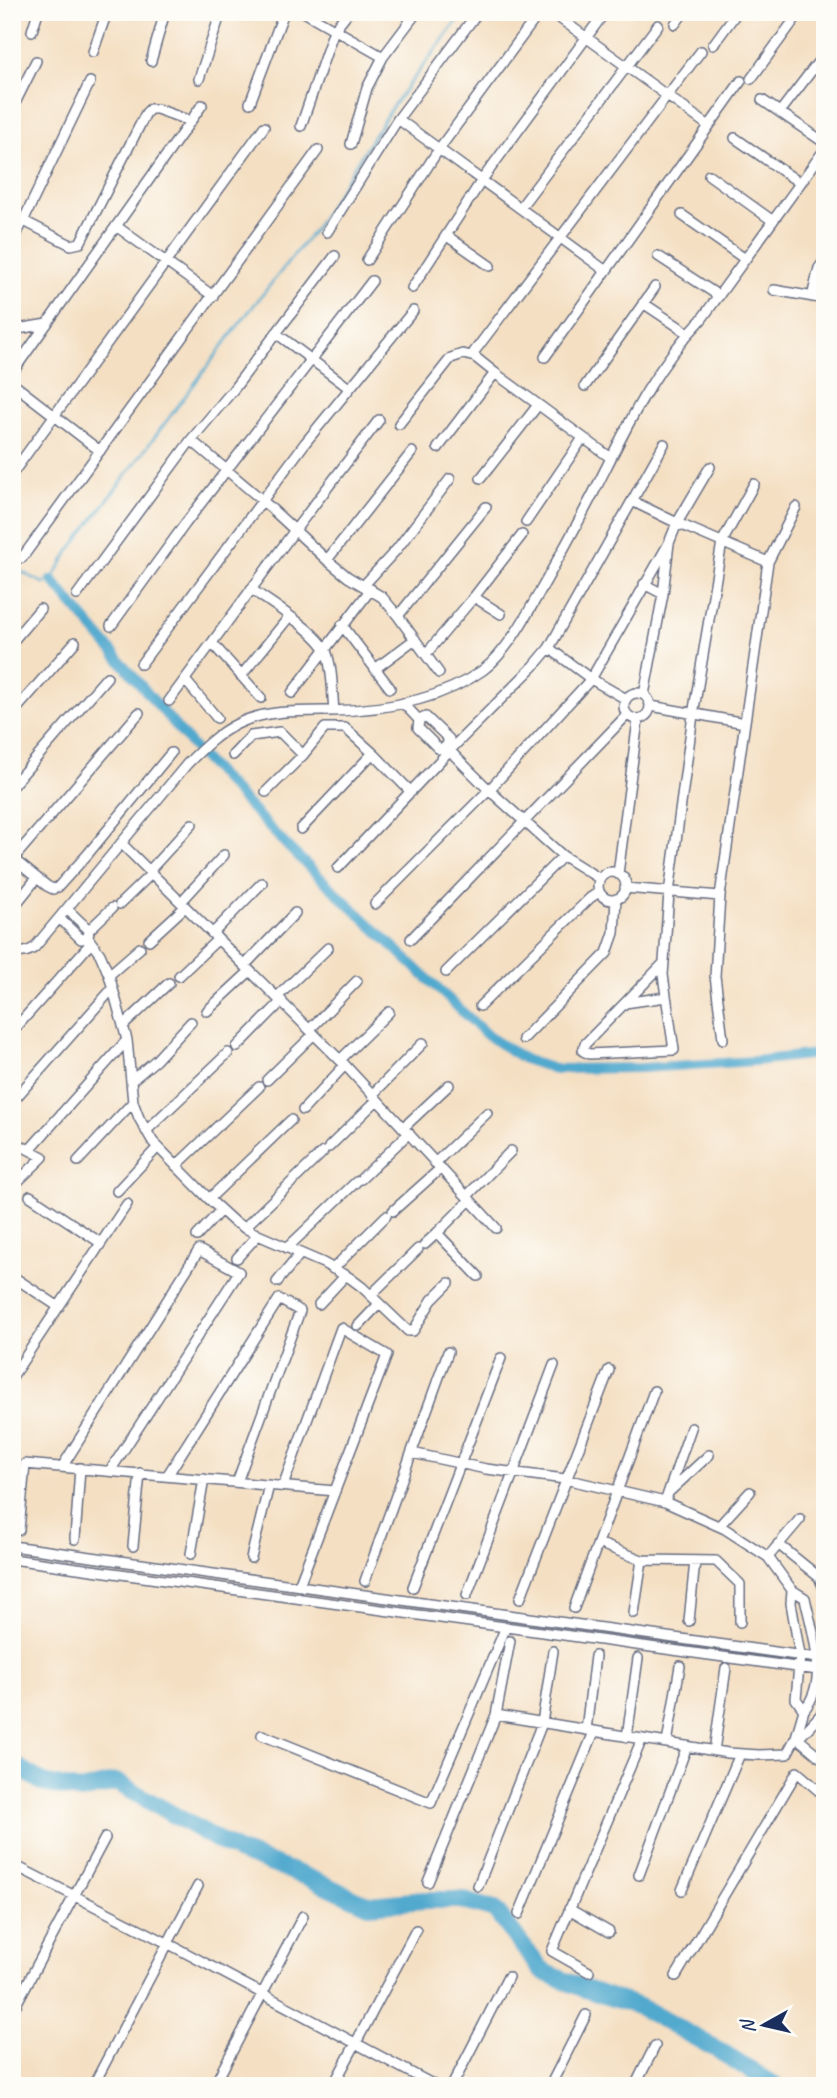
<svg xmlns="http://www.w3.org/2000/svg" width="837" height="2098" font-family="Caveat,sans-serif">
  <rect width="100%" height="100%" fill="#fdfcf7"/>
  <filter id="ink" filterUnits="userSpaceOnUse"><feTurbulence type="fractalNoise" baseFrequency=".0143" numOctaves="2"/><feDisplacementMap in="SourceGraphic" scale="14" xChannelSelector="R" yChannelSelector="G"/><feConvolveMatrix kernelMatrix="1 2 1 2 8 2 1 2 1" color-interpolation-filters="sRGB"/></filter>
  <filter id="wash" filterUnits="userSpaceOnUse"><feTurbulence type="fractalNoise" baseFrequency=".00686" numOctaves="4" result="noise"/><feDisplacementMap in="SourceGraphic" scale="28" xChannelSelector="R" yChannelSelector="G"/><feGaussianBlur stdDeviation="1.57" result="paint"/><feColorMatrix in="noise" values="0 0 0 0 0 0 0 0 0 0 0 0 0 0 0 0 0 1.4 0 .05"/><feComposite in="paint" operator="in"/></filter>
  <g filter="url(#wash)">
    <rect width="100%" height="100%" fill="#f4dfc2"/>
    <g fill="none" stroke-linecap="round" stroke-linejoin="round">
      <!-- stream -->
      <path stroke="#51a9ce" stroke-width="2.5" d="M 12,567 L 43,583 L 52,580 L 70,550 L 243,319 L 314,230 L 392,107 L 464,12"/>
      <!-- canal -->
      <path stroke="#51a9ce" stroke-width="10" d="M 52,580 L 199,754 L 290,849 L 488,1036 L 524,1059 L 554,1069 L 641,1068 L 755,1061 L 825,1053"/>
      <!-- river -->
      <path stroke="#51a9ce" stroke-width="18" d="M 12,1763 L 43,1783 L 81,1791 L 116,1782 L 237,1851 L 307,1877 L 369,1905 L 424,1900 L 461,1900 L 495,1910 L 542,1971 L 585,1989 L 640,2007 L 720,2051 L 776,2086"/>
    </g>
  </g>
  <g filter="url(#ink)">
    <g fill="none" stroke-linecap="round" stroke-linejoin="round">
      <!-- minor casing -->
      <g stroke="#676d81" stroke-width="12">
        <path id="minor" d="M 304,12 L 383,57
          M 540,12 L 439,149 L 606,271
          M 551,12 L 709,126
          M 675,24 L 684,12
          M 32,31 L 38,12
          M 713,45 L 737,12
          M 93,52 L 107,12
          M 151,61 L 165,12
          M 199,79 L 221,12
          M 751,79 L 800,12
          M 762,100 L 825,143
          M 250,103 L 284,12
          M 12,109 L 36,61
          M 780,112 L 825,53
          M 301,126 L 334,30 L 348,12
          M 735,138 L 800,183
          M 351,144 L 367,88 L 383,57 L 417,12
          M 709,175 L 773,221
          M 520,208 L 658,25
          M 12,215 L 71,245 L 80,243 L 146,113 L 150,109 L 157,109 L 190,121
          M 682,215 L 745,259
          M 116,226 L 213,296
          M 327,232 L 398,119 L 478,12
          M 447,236 L 490,266
          M 12,244 L 90,82
          M 658,256 L 719,296
          M 367,260 L 439,149 L 398,119
          M 412,288 L 482,180 L 605,12
          M 774,290 L 825,299
          M 812,297 L 819,268 L 825,260
          M 643,303 L 688,333
          M 12,330 L 47,324
          M 276,333 L 349,388
          M 545,357 L 741,81
          M 12,373 L 202,105
          M 12,383 L 100,451
          M 585,386 L 655,287
          M 399,424 L 451,358 L 463,354 L 475,357
          M 191,440 L 262,500 L 327,560 L 348,577 L 382,597 L 398,616 L 439,673
          M 664,444 L 632,501 L 677,523 L 768,562 L 720,896 L 715,976 L 723,1039
          M 438,448 L 495,373
          M 611,458 L 495,373 L 475,357 L 474,352 L 701,51
          M 12,474 L 264,127
          M 481,478 L 538,405
          M 526,522 L 583,438
          M 22,558 L 318,150
          M 327,560 L 412,452
          M 768,562 L 796,507
          M 644,584 L 663,594
          M 364,585 L 397,549 L 450,479
          M 251,589 C 269,602 318,632 326,651 C 333,669 332,692 334,711
          M 77,595 L 191,440 L 233,390 L 335,256
          M 474,597 L 501,614
          M 398,616 L 486,507
          M 342,625 L 390,688
          M 111,626 L 185,524 L 372,281
          M 12,642 L 40,609
          M 212,643 L 261,698
          M 549,648 L 591,679 L 626,699
          M 426,654 L 474,597 L 522,535
          M 141,664 L 305,443 L 413,311
          M 375,669 L 415,639
          M 241,676 L 289,617
          M 185,680 L 217,718
          M624 706a13 13 0 1 1 26 0a13 13 0 1 1-26 0Z
          M 292,693 L 371,589
          M 644,695 L 663,594 L 669,543 L 677,523 L 710,467
          M 169,701 L 295,530 L 379,420
          M 403,703 L 419,720 L 418,728 L 439,749 L 446,747 L 489,790 L 563,856 L 600,879
          M 651,706 L 745,723
          M 12,714 L 75,642
          M 419,720 L 426,717 L 449,739 L 446,747
          M 233,755 L 251,736 L 280,732 L 303,755
          M 12,786 L 107,677
          M 266,792 L 303,755 L 325,728 L 345,728 L 373,753 L 411,792
          M 301,829 L 373,753
          M 121,843 L 345,1065 L 496,1228
          M 12,858 L 47,886 L 53,889 L 58,887 L 87,855 L 171,753
          M 13,859 L 139,713
          M 338,868 L 450,750 L 534,666 L 549,648 L 632,501
          M 149,871 L 192,824
          M598 886a14 14 0 1 1 28 0a14 14 0 1 1-28 0Z
          M 618,874 L 638,720
          M 625,888 L 720,896
          M 181,902 L 224,855
          M 120,904 L 151,874
          M 375,904 L 489,790 L 591,679 L 669,543
          M 12,909 L 36,879
          M 67,909 L 89,930 L 88,938 L 100,954 L 109,975 L 127,1040 L 133,1102 L 139,1118 L 153,1142 L 209,1199 L 233,1221 L 258,1235 L 323,1263 L 350,1278 L 362,1287 L 408,1331 L 413,1331 L 415,1328 L 432,1300 L 449,1283
          M 59,918 L 81,939 L 88,938
          M 89,930 L 112,908
          M 213,933 L 262,883
          M 411,939 L 627,715
          M 149,940 L 185,907
          M 12,951 C 21,953 26,953 34,948 L 187,764 C 202,749 218,733 237,724 C 265,710 300,711 331,711 C 382,710 440,701 483,670 C 509,651 531,607 547,579 C 564,548 581,518 597,486 C 627,426 654,368 701,320 L 825,149
          M 664,963 L 585,1044 L 583,1051 L 589,1054 L 674,1050 L 663,975 L 669,893 L 693,715 L 722,542 L 754,484
          M 245,965 L 295,913
          M 446,972 L 563,856
          M 109,975 L 140,948
          M 179,976 L 218,939
          M 277,997 L 328,948
          M 625,1003 L 666,997
          M 480,1006 L 590,898 L 599,892
          M 207,1011 L 250,971
          M 124,1025 L 169,983
          M 310,1029 L 357,981
          M 12,1032 L 91,943
          M 523,1039 L 607,953 L 614,933 L 616,899
          M 237,1047 L 282,1001
          M 340,1060 L 389,1012
          M 267,1080 L 314,1034
          M 131,1081 L 156,1060 L 191,1022
          M 372,1095 L 423,1043
          M 12,1102 L 113,988
          M 303,1110 L 345,1065
          M 403,1128 L 449,1085
          M 146,1131 L 228,1053
          M 12,1141 L 43,1157 L 12,1187
          M 32,1147 L 127,1040
          M 329,1147 L 377,1100
          M 78,1161 L 133,1102
          M 435,1163 L 487,1113
          M 176,1166 L 259,1087
          M 361,1179 L 409,1133
          M 117,1191 L 158,1147
          M 30,1196 L 101,1243
          M 467,1196 L 511,1151
          M 209,1199 L 291,1120
          M 470,1200 L 437,1233 L 478,1276
          M 393,1211 L 441,1168
          M 244,1228 L 323,1152
          M 197,1236 L 220,1211
          M 425,1244 L 437,1233
          M 287,1248 L 356,1182
          M 237,1258 L 258,1235
          M 333,1269 L 386,1216
          M 12,1276 L 59,1307
          M 277,1282 L 300,1254
          M 371,1295 L 418,1249
          M 319,1304 L 346,1275
          M 358,1326 L 379,1304
          M 12,1377 L 127,1204
          M 412,1453 L 486,1469 L 565,1479 L 665,1502 L 725,1529 L 768,1557 L 792,1590
          M 62,1467 L 199,1250 L 239,1272 L 110,1471
          M 167,1476 L 279,1299 L 300,1311 L 237,1482
          M 283,1486 L 341,1328 L 387,1355 L 299,1585
          M 670,1491 L 709,1455
          M 665,1502 L 691,1428
          M 719,1526 L 750,1492
          M 19,1530 L 25,1464 L 335,1491
          M 75,1539 L 80,1468
          M 598,1543 L 642,1560 L 716,1561 L 740,1584 L 740,1622
          M 778,1544 L 819,1577 L 825,1591
          M 12,1546 L 825,1659
          M 133,1546 L 140,1473
          M 191,1554 L 204,1479
          M 768,1557 L 800,1519
          M 251,1558 L 269,1485
          M 12,1559 L 825,1671
          M 365,1581 L 448,1352
          M 413,1587 L 501,1358
          M 792,1590 L 805,1598 C 812,1632 830,1680 804,1710 L 796,1699 L 800,1655 L 791,1603 Z
          M 467,1595 L 554,1365
          M 520,1599 L 609,1370
          M 574,1608 L 654,1391
          M 634,1613 L 642,1560
          M 689,1621 L 695,1561
          M 510,1641 L 496,1715 L 728,1753 L 759,1755 L 787,1754 L 796,1737 L 804,1710
          M 586,1730 L 595,1656
          M 262,1735 L 431,1803 L 505,1629
          M 627,1737 L 638,1658
          M 796,1737 L 825,1761
          M 798,1739 L 825,1710
          M 667,1743 L 680,1666
          M 714,1751 L 726,1668
          M 12,1864 L 169,1944 L 436,2086
          M 639,1875 L 687,1746
          M 428,1882 L 496,1715
          M 478,1886 L 542,1723 L 553,1651
          M 682,1890 L 740,1754
          M 569,1909 L 609,1932
          M 519,1914 L 594,1732
          M 589,1972 L 552,1951 L 642,1739
          M 676,1976 L 797,1772 L 825,1796
          M 12,2012 L 105,1838
          M 93,2086 L 198,1886
          M 214,2086 L 303,1916
          M 333,2086 L 416,1930
          M 452,2086 L 508,1977
          M 550,2086 L 586,2015
          M 635,2086 L 655,2046"/>
      </g>
      <!-- minor -->
      <use href="#minor" stroke="#fff" stroke-width="9"/>
    </g>
  </g>
  <!-- margin -->
  <rect width="837" height="2098" fill="none" stroke="#fdfcf7" stroke-width="42"/>
  <!-- north arrow -->
  <g transform="translate(764 2025) rotate(262)" stroke="#fdfcf7" stroke-width="5" paint-order="stroke">
  <path d="M0-5L12 26L0 18L-12 26Z" fill="#1b2f5e"/>
  <text y="-10" font-size="19" font-weight="bold" text-anchor="middle" fill="#1b2f5e">N</text>
  </g>
</svg>
